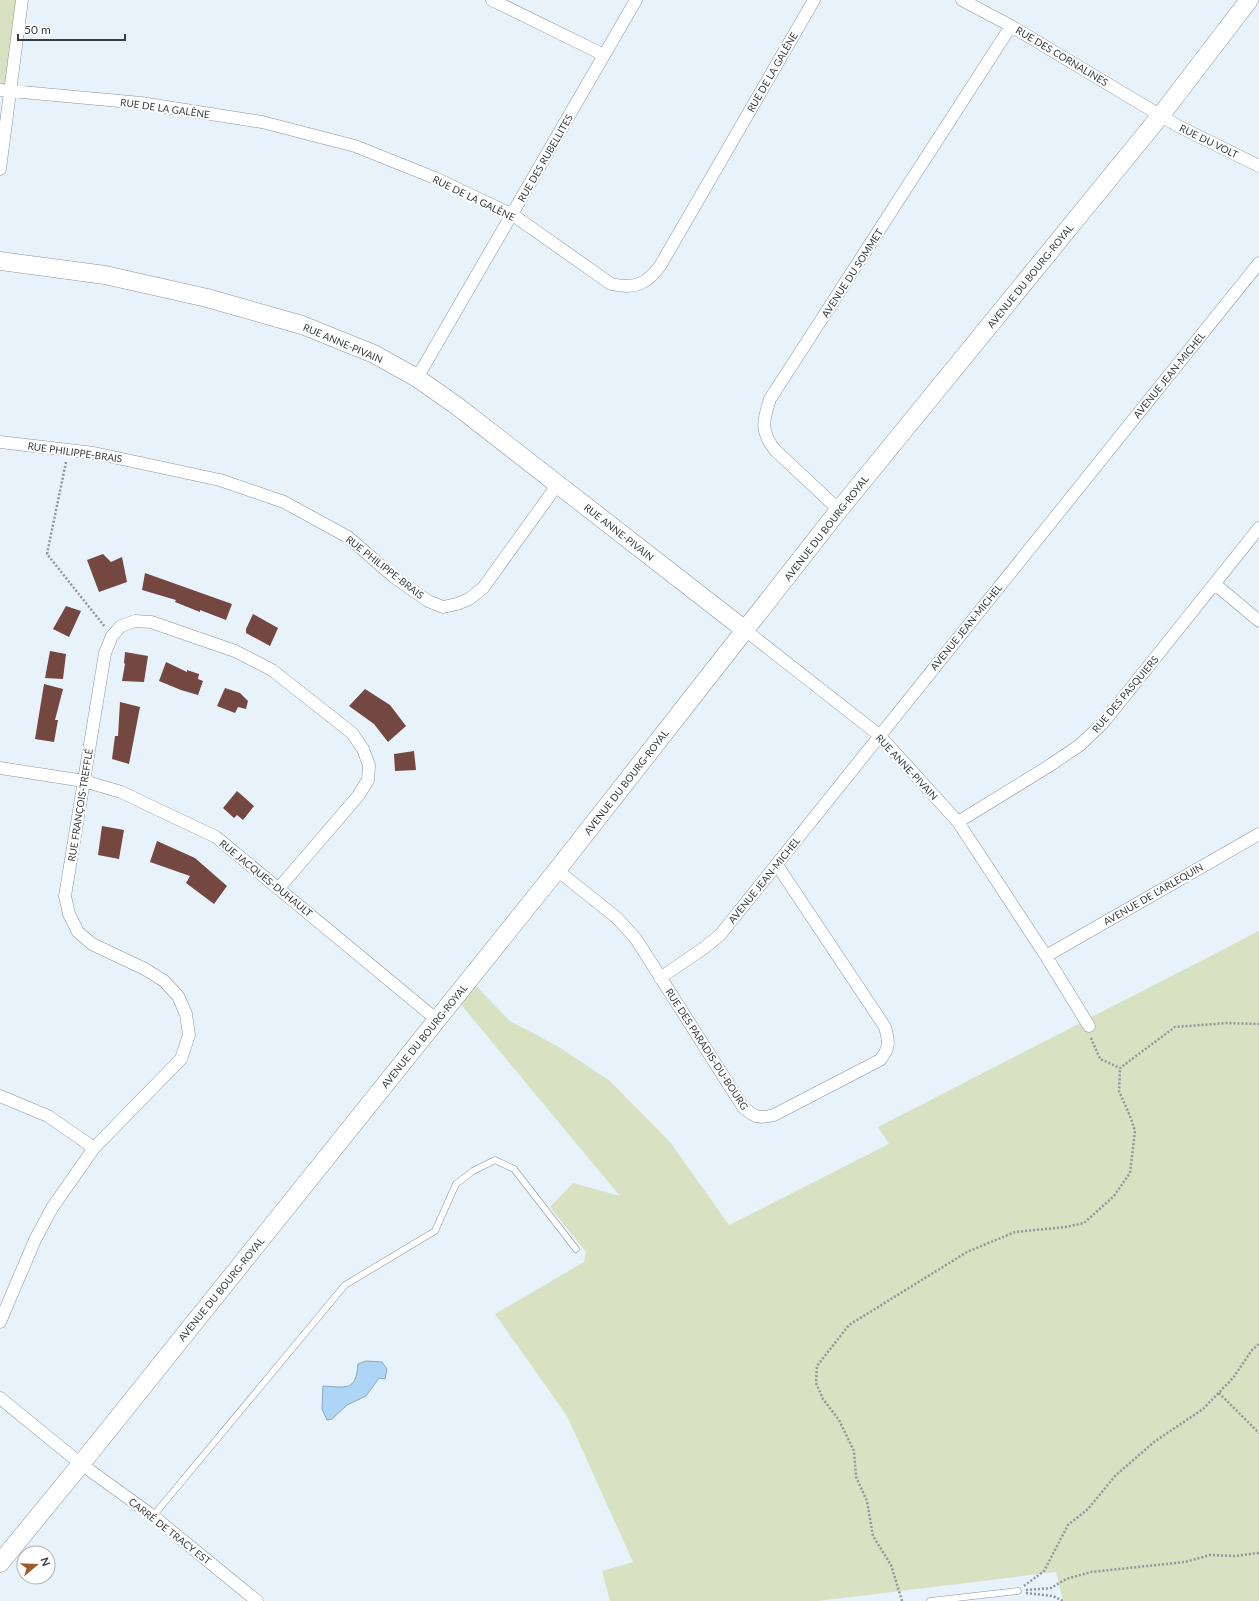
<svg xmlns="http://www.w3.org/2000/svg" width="1259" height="1601" font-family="Lato,sans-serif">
  <rect width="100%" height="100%" fill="#e8f2fb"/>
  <!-- green -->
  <path fill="#d8e2c3" d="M 0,0 L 22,0 L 10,91 L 0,90 Z
    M 1259,931 L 1259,1601 L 1063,1601 L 1056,1572 L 818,1601 L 610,1601 L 602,1571 L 633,1562 L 567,1416 L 495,1314 L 584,1262 L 586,1252 L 550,1207 L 573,1183 L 620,1196 L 458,1001 L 475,985 L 510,1021 L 559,1047 L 610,1081 L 670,1142 L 729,1225 L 889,1144 L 878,1127 Z"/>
  <!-- water -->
  <path fill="#add6f6" stroke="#8aa8bf" d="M 366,1361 L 382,1362 L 387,1369 L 385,1379 L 379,1378 L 366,1396 L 347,1405 L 332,1419 L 327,1420 L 322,1409 L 323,1386 C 346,1387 356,1392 358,1364 Z"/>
  <!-- building -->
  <path fill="#744741" d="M 103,554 L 111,562 L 122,557 L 127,582 L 99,592 L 87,560 Z
    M 145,573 L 232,604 L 226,620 L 200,610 L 200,612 L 175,602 L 176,600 L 142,590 Z
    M 66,606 L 81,611 L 69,637 L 53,629 Z
    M 253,614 L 278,628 L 270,646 L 246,633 L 246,629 Z
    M 50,651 L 66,654 L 63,679 L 45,678 Z
    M 125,652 L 148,656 L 144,682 L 122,681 L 125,664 L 124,663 Z
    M 166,662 L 187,672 L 187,670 L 199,674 L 198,679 L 203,681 L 198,695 L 181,690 L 159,681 Z
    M 44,684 L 63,689 L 55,720 L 58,720 L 54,742 L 35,739 Z
    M 225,688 L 240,693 L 248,701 L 246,709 L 238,707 L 235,713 L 217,706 Z
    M 365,689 L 390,705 L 406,726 L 388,742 L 374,724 L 349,706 Z
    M 120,702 L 140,707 L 129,764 L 112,759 L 115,736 L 118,736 Z
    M 414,751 L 416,770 L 395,771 L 394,754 Z
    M 237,791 L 254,806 L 243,820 L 237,815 L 234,818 L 223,808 Z
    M 102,826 L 124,830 L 119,859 L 98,855 Z
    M 157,841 L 195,858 L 227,886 L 214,904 L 186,883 L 190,876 L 150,862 Z"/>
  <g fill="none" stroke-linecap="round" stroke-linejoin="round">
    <!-- lane casing -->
    <g stroke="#8b949c" stroke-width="7">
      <path id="lane" d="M 153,1516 L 345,1285 L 435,1231 L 456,1184 L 473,1171 L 495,1160 L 514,1169 L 576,1249
        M 930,1601 L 1018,1591"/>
    </g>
    <!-- street casing -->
    <g stroke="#8b949c" stroke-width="13">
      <path id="street" d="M 492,0 L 604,55
        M 962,0 L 1011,26 L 1178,126 L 1259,166
        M 0,90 L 141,103 L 262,122 L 355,146 L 435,178 L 513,215 L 611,284 C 634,289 646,285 660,266 L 814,0
        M 0,169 L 22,0
        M 417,378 L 636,0
        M 0,442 L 94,453 L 220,480 L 284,502 L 348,537 L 394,577 L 428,601 L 443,607 L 457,604 L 469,599 L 483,588 L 558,484
        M 839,510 L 775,450 C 760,431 763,421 770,399 L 1011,26
        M 1215,584 L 1259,621
        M 745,630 L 879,735 L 958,822 L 1046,956 L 1089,1026
        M 0,768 L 84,781 L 121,792 L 216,837 L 436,1019
        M 958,822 L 1049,766 L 1080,745 L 1103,723 L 1259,528
        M 557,870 L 617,918 L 636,939 L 743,1107 C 754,1117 759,1119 774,1115 L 880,1060 C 890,1048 889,1042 885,1027 L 777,865
        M 1046,956 L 1259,834
        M 660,978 L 704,948 L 720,935 L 1259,263
        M 0,1096 L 48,1116 L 94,1148
        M 0,1322 L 35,1240 L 52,1208 L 94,1148 L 181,1059 L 189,1035 L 186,1014 L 178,996 L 164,981 L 145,969 L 92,944 L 78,932 L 69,914 L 65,896 L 105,653 L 112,636 L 121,626 L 135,621 L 151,622 L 235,651 L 272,670 L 352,733 L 363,749 L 369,765 L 368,780 L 358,796 L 279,888
        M 0,1398 L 81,1464 L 153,1516 L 257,1601"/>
    </g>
    <!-- secondary casing -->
    <g stroke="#8b949c" stroke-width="19">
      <path id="secondary" d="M 0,261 L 105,275 L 207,298 L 302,325 L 374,354 L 417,378 L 457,406 L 745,630
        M 0,1563 L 81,1464 L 557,870 L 839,510 L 1161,115 L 1249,0"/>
    </g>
    <!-- path -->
    <path stroke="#8f969c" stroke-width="2.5" stroke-dasharray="2 2" stroke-linecap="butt" d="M 66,462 L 47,554 L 105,627
      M 1091,1038 L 1100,1059 L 1120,1068 L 1175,1027 L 1227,1023 L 1259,1024
      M 1219,1393 L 1259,1433
      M 1024,1586 L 1044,1571 L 1068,1525 L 1088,1509 L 1115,1476 L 1154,1442 L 1203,1409 L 1233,1378 L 1252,1350 L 1259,1344
      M 1026,1590 L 1051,1588 L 1066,1579 L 1091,1572 L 1185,1562 L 1210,1555 L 1235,1556 L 1259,1553
      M 1026,1593 L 1053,1596 L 1063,1601
      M 902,1601 L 891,1565 L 873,1536 L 867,1501 L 856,1477 L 854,1451 L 839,1420 L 823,1399 L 816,1383 L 817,1366 L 849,1325 L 967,1252 L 1015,1232 L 1066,1227 L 1084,1223 L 1114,1196 L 1130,1173 L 1135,1131 L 1130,1116 L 1119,1091 L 1120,1068"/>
    <!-- lane -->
    <use href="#lane" stroke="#fff" stroke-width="6"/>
    <!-- street -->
    <use href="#street" stroke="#fff" stroke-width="12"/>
    <!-- secondary -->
    <use href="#secondary" stroke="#fff" stroke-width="18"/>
  </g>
  <g text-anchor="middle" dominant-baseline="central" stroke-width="4" stroke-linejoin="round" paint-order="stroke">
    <!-- street labels -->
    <g font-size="10" fill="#393d40" stroke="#fff">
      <text transform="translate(1062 56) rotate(31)">RUE DES CORNALINES</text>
      <text transform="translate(772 72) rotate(-60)">RUE DE LA GALÈNE</text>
      <text transform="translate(165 108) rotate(8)">RUE DE LA GALÈNE</text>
      <text transform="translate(1209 141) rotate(26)">RUE DU VOLT</text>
      <text transform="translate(545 158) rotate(-60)">RUE DES RUBELLITES</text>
      <text transform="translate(474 198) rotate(26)">RUE DE LA GALÈNE</text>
      <text transform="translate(852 273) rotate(-57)">AVENUE DU SOMMET</text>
      <text transform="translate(1030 276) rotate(-51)">AVENUE DU BOURG-ROYAL</text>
      <text transform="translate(343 343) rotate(23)">RUE ANNE-PIVAIN</text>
      <text transform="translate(1169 375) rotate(-51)">AVENUE JEAN-MICHEL</text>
      <text transform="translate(75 452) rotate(8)">RUE PHILIPPE-BRAIS</text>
      <text transform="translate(826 528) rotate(-52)">AVENUE DU BOURG-ROYAL</text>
      <text transform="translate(619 532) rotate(38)">RUE ANNE-PIVAIN</text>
      <text transform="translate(385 567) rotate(38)">RUE PHILIPPE-BRAIS</text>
      <text transform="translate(966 627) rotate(-51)">AVENUE JEAN-MICHEL</text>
      <text transform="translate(1125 694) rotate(-50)">RUE DES PASQUIERS</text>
      <text transform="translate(907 767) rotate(47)">RUE ANNE-PIVAIN</text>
      <text transform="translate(626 782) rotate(-52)">AVENUE DU BOURG-ROYAL</text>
      <text transform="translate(80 805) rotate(-81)">RUE FRANÇOIS-TREFFLÉ</text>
      <text transform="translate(266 878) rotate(39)">RUE JACQUES-DUHAULT</text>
      <text transform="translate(764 880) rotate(-51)">AVENUE JEAN-MICHEL</text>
      <text transform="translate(1153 894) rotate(-30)">AVENUE DE L'ARLEQUIN</text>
      <text transform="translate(424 1036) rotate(-51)">AVENUE DU BOURG-ROYAL</text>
      <text transform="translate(707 1049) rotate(57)">RUE DES PARADIS-DU-BOURG</text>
      <text transform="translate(221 1289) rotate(-51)">AVENUE DU BOURG-ROYAL</text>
      <text transform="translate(170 1531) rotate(38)">CARRÉ DE TRACY EST</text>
    </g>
  </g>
  <!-- north arrow -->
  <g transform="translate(36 1565) rotate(71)"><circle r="19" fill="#ffffff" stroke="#b0b1b3"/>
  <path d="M0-3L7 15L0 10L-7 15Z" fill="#9d5b28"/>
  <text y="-6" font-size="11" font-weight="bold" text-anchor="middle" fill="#393d40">N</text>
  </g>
  <!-- scale -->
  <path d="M18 34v6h107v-6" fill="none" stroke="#393d40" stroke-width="2"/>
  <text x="24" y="34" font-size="12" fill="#393d40" stroke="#ffffff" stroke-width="3" paint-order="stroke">50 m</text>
</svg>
